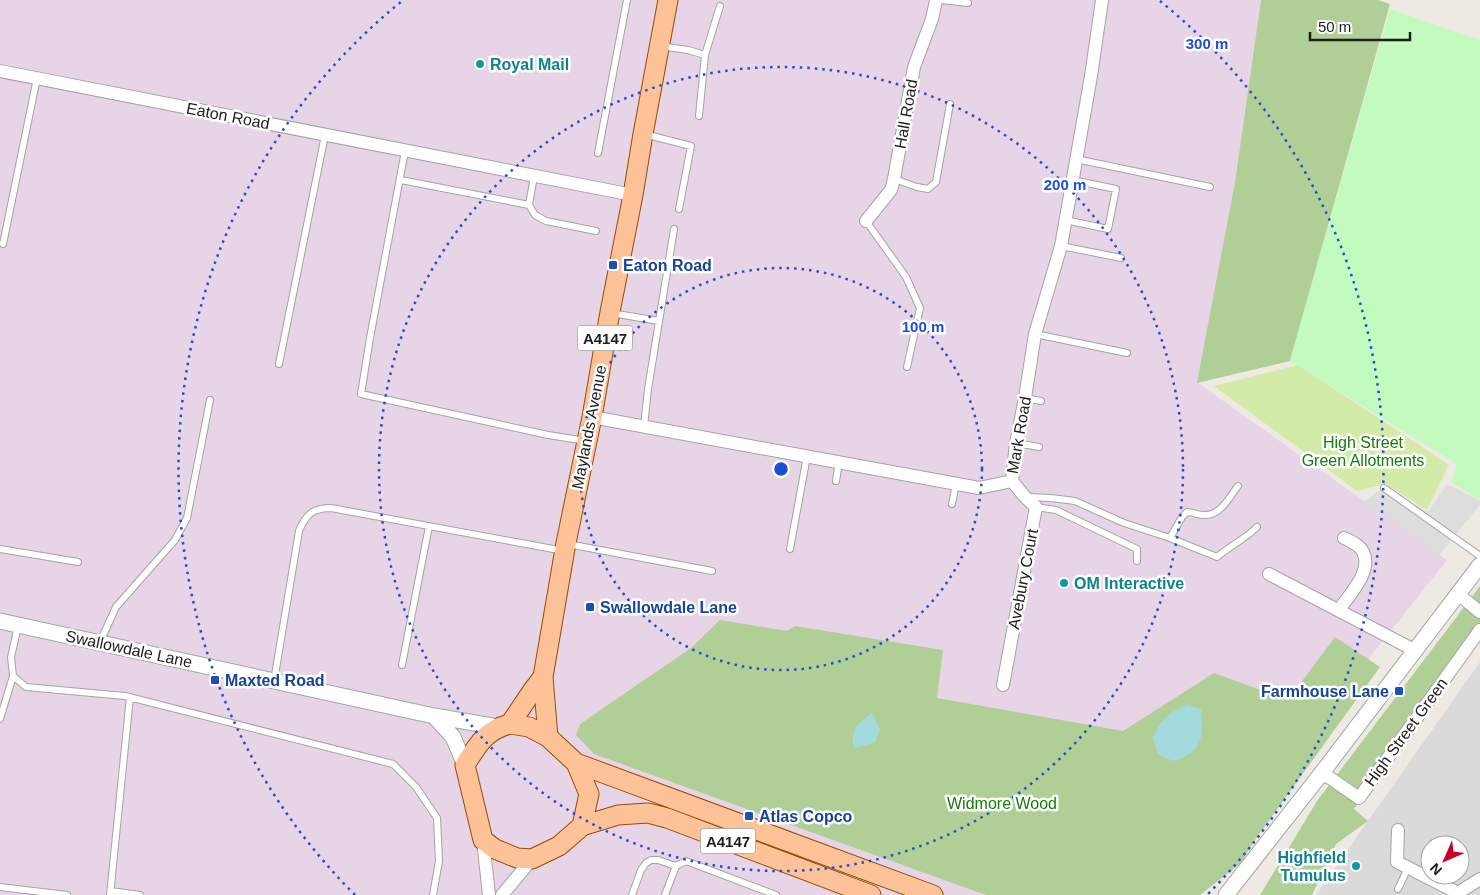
<svg xmlns="http://www.w3.org/2000/svg" width="1480" height="895" font-family="Arial,sans-serif">
  <rect width="100%" height="100%" fill="#efe9e3"/>
  <!-- residential -->
  <path fill="#dbdada" fill-rule="evenodd" d="M 1480,662 L 1480,895 L 1316,895 L 1368,821 ZM 1430,845 L 1460,845 L 1460,875 L 1430,875 Z"/>
  <!-- industrial -->
  <path fill="#e8d4e7" d="M 0,0 L 1261,0 L 1235,182 L 1198,383 L 1447,560 L 1181,895 L 0,895 Z"/>
  <!-- grass -->
  <path fill="#d3eba7" d="M 1298,365 L 1449,465 L 1427,510 L 1386,484 L 1357,491 L 1214,386 Z"/>
  <!-- forest -->
  <path fill="#b0cf96" d="M 1261,0 L 1378,0 L 1390,4 L 1290,361 L 1197,383 L 1235,182 Z
    M 1480,586 L 1480,638 L 1354,809 L 1368,821 L 1336,844 L 1312,895 L 1260,895 L 1317,801 Z
    M 720,620 L 787,631 L 795,626 L 943,650 L 937,698 L 1123,731 L 1214,673 L 1288,700 L 1335,637 L 1380,667 L 1257,837 L 1241,863 L 1200,895 L 986,895 L 594,754 L 576,735 L 580,724 L 691,648 Z"/>
  <!-- park -->
  <path fill="#c3fbbe" d="M 1390,9 L 1480,40 L 1480,500 L 1451,482 L 1457,464 L 1290,361 Z"/>
  <!-- parking -->
  <path fill="#ddd" d="M 1447,484 L 1480,501 L 1480,505 L 1439,555 L 1392,522 L 1362,503 L 1384,488 L 1428,512 Z"/>
  <!-- water -->
  <path fill="#a2dade" d="M 1187,705 L 1201,709 C 1203,737 1204,752 1173,761 L 1158,754 L 1153,738 C 1162,718 1167,714 1187,705 Z
    M 872,713 L 880,729 L 875,742 L 863,746 L 853,748 C 852,726 856,726 872,713 Z"/>
  <g fill="none" stroke-linecap="round" stroke-linejoin="round">
    <!-- service casing -->
    <g stroke="#a4a4a4" stroke-width="8">
      <path id="service" d="M 942,0 L 968,3
        M 660,46 L 688,50 L 705,55 L 699,116
        M 705,55 L 720,6
        M 644,134 L 691,146 L 679,209
        M 405,151 L 370,338 L 361,394 L 548,435 L 586,441
        M 598,153 L 627,0
        M 1076,159 L 1210,187
        M 534,176 L 529,205 L 535,215 L 546,221 L 596,231
        M 894,179 L 917,187 L 928,189 L 936,182 L 950,104
        M 401,180 L 529,205
        M 1065,220 L 1108,229 L 1116,189 L 1072,180
        M 866,221 L 906,277 L 920,308 L 907,367
        M 3,244 L 37,78
        M 1061,246 L 1121,258
        M 611,313 L 659,321
        M 1035,334 L 1127,353
        M 279,364 L 325,135
        M 1025,398 L 1041,401
        M 644,426 L 648,389 L 674,229
        M 1016,443 L 1039,447
        M 836,481 L 839,462
        M 1384,488 L 1480,556
        M 1026,497 L 1051,498 L 1075,501 L 1124,523 L 1170,538 L 1217,557 C 1230,546 1245,539 1257,527
        M 952,504 L 956,484
        M 1036,507 L 1056,510 L 1137,549 L 1137,561
        M 1170,538 L 1182,517 L 1187,512 C 1193,512 1200,516 1206,515 C 1221,515 1230,496 1238,486
        M 568,544 L 712,571
        M 0,549 L 78,562
        M 790,549 L 807,456
        M 18,626 L 11,657 L 13,676 L 26,687 L 125,696 L 393,764 L 416,787 L 437,818 L 439,861 L 433,895
        M 100,642 L 116,607 L 175,540 L 187,518 L 210,400
        M 402,665 L 429,526
        M 274,681 L 299,531 C 306,514 313,508 331,508 L 564,551
        M 0,719 L 13,676
        M 0,887 L 67,895
        M 1398,889 L 1408,868
        M 111,891 L 140,895
        M 110,895 L 130,697
        M 632,895 L 641,870 L 646,863 L 651,860 L 658,860 L 676,866 L 686,861 L 776,895
        M 665,895 L 676,866"/>
    </g>
    <!-- minor casing -->
    <g stroke="#a4a4a4" stroke-width="14">
      <path id="minor" d="M 0,71 L 633,195
        M 866,221 L 891,190 L 894,179 L 914,67 L 932,19 L 936,0
        M 592,417 L 979,488 L 1012,481 L 1016,443 L 1025,398 L 1035,334 L 1061,246 L 1091,76 L 1102,0
        M 1269,574 L 1416,651
        M 1458,594 L 1480,612
        M 1339,610 C 1349,595 1373,571 1363,552 C 1360,545 1350,541 1344,538
        M 1003,685 L 1036,507 L 1025,497 L 1012,481
        M 1321,774 L 1330,778 L 1359,798 L 1480,630
        M 1398,830 L 1397,862 L 1458,893
        M 483,840 L 489,895
        M 502,895 L 532,859
        M 1457,895 L 1458,893 L 1480,879"/>
    </g>
    <!-- tertiary casing -->
    <g stroke="#a4a4a4" stroke-width="17">
      <path id="tertiary" d="M 0,621 L 434,716 L 498,727
        M 434,716 L 453,737 L 465,765
        M 1226,895 L 1321,774 L 1480,565"/>
    </g>
    <!-- primary casing -->
    <g stroke="#964c00" stroke-width="21">
      <path id="primary" d="M 510,724 L 529,727 L 548,737 L 576,763 L 589,794 L 582,826 L 559,846 L 532,859 L 517,858 L 495,849 L 483,840 L 465,765 C 478,744 486,730 510,724 Z
        M 510,724 L 533,690 L 543,677
        M 548,737 L 543,677 L 566,543 L 592,417 L 610,312 L 633,195 L 643,134 L 668,0
        M 576,763 L 933,895
        M 582,826 L 618,815 L 648,813 L 667,818 L 871,895"/>
    </g>
    <!-- service -->
    <use href="#service" stroke="#fff" stroke-width="6"/>
    <!-- minor -->
    <use href="#minor" stroke="#fff" stroke-width="12"/>
    <!-- tertiary -->
    <use href="#tertiary" stroke="#fff" stroke-width="15"/>
    <!-- primary -->
    <use href="#primary" stroke="#fec298" stroke-width="19"/>
  </g>
  <!-- distance rings -->
  <g fill="none" stroke="#1d4ed8" stroke-width="2.5" stroke-dasharray="2.5 5">
    <circle cx="781" cy="469" r="201"/>
    <circle cx="781" cy="469" r="402"/>
    <path d="M355 895A602 602 0 0 1 402 1M1160 1A602 602 0 0 1 1207 895"/>
  </g>
  <!-- markers -->
  <g fill="#0f9aa8" stroke="#fff" stroke-width="2">
    <circle cx="480" cy="64" r="5"/>
    <circle cx="1064" cy="583" r="5"/>
    <circle cx="1356" cy="866" r="5"/>
  </g>
  <g fill="#1a4fb4" stroke="#fff" stroke-width="2">
    <rect x="608" y="260" width="10" height="10" rx="2.5"/>
    <rect x="585" y="602" width="10" height="10" rx="2.5"/>
    <rect x="210" y="675" width="10" height="10" rx="2.5"/>
    <rect x="1394" y="686" width="10" height="10" rx="2.5"/>
    <rect x="744" y="811" width="10" height="10" rx="2.5"/>
  </g>
  <g text-anchor="middle" dominant-baseline="central" stroke-width="5" stroke-linejoin="round" paint-order="stroke">
    <!-- shield labels -->
    <g fill="#fff" stroke="#616161" stroke-width="1">
      <rect x="577.5" y="325.5" width="55" height="25" rx="4"/>
      <rect x="700.5" y="828.5" width="55" height="25" rx="4"/>
    </g>
    <g font-size="15" font-weight="bold" fill="#1d1d1d">
      <text x="605" y="338">A4147</text>
      <text x="728" y="841">A4147</text>
    </g>
    <!-- culture labels -->
    <g font-size="16" font-weight="bold" fill="#0d838f" stroke="#fff" text-anchor="start">
      <text x="490" y="64">Royal Mail</text>
      <text x="1074" y="583">OM Interactive</text>
      <text x="1346" y="857" text-anchor="end">Highfield<tspan x="1346" dy="18">Tumulus</tspan></text>
    </g>
    <!-- street labels -->
    <g font-size="16" fill="#1d1d1d" stroke="#fff">
      <text transform="translate(906 114) rotate(-80)">Hall Road</text>
      <text transform="translate(228 116) rotate(11)">Eaton Road</text>
      <text transform="translate(589 427) rotate(-79)">Maylands Avenue</text>
      <text transform="translate(1019 435) rotate(-80)">Mark Road</text>
      <text transform="translate(1023 579) rotate(-79)">Avebury Court</text>
      <text transform="translate(129 649) rotate(12)">Swallowdale Lane</text>
      <text transform="translate(1406 732) rotate(-54)">High Street Green</text>
    </g>
    <!-- transit labels -->
    <g font-size="16" font-weight="bold" fill="#164399" stroke="#fff" text-anchor="start">
      <text x="623" y="265">Eaton Road</text>
      <text x="600" y="607">Swallowdale Lane</text>
      <text x="225" y="680">Maxted Road</text>
      <text x="1389" y="691" text-anchor="end">Farmhouse Lane</text>
      <text x="759" y="816">Atlas Copco</text>
    </g>
    <!-- park labels -->
    <g font-size="16" fill="#127e09" stroke="#fff">
      <text x="1363" y="442">High Street<tspan x="1363" dy="18">Green Allotments</tspan></text>
      <text x="1002" y="803">Widmore Wood</text>
    </g>
  </g>
  <circle cx="781" cy="469" r="8" fill="#1d4ed8" stroke="#fff" stroke-width="2.5"/>
  <g font-size="15" text-anchor="middle" font-weight="bold" fill="#1d4ed8" stroke="#fff" stroke-width="5" stroke-linejoin="round" paint-order="stroke">
    <text x="1207" y="49">300 m</text>
    <text x="1065" y="190">200 m</text>
    <text x="923" y="332">100 m</text>
  </g>
  <!-- north arrow -->
  <g transform="translate(1445 860) rotate(225)"><circle r="24" fill="#ffffff" stroke="#a5a5a5"/>
  <path d="M0-4L9 19L0 12L-9 19Z" fill="#ca0021"/>
  <text y="-8" font-size="14" font-weight="bold" text-anchor="middle" fill="#1d1d1d">N</text>
  </g>
  <!-- scale -->
  <path d="M1310 32v8h100v-8" fill="none" stroke="#1d1d1d" stroke-width="2.5"/>
  <text x="1318" y="32" font-size="15" fill="#1d1d1d" stroke="#ffffff" stroke-width="4" paint-order="stroke">50 m</text>
</svg>
